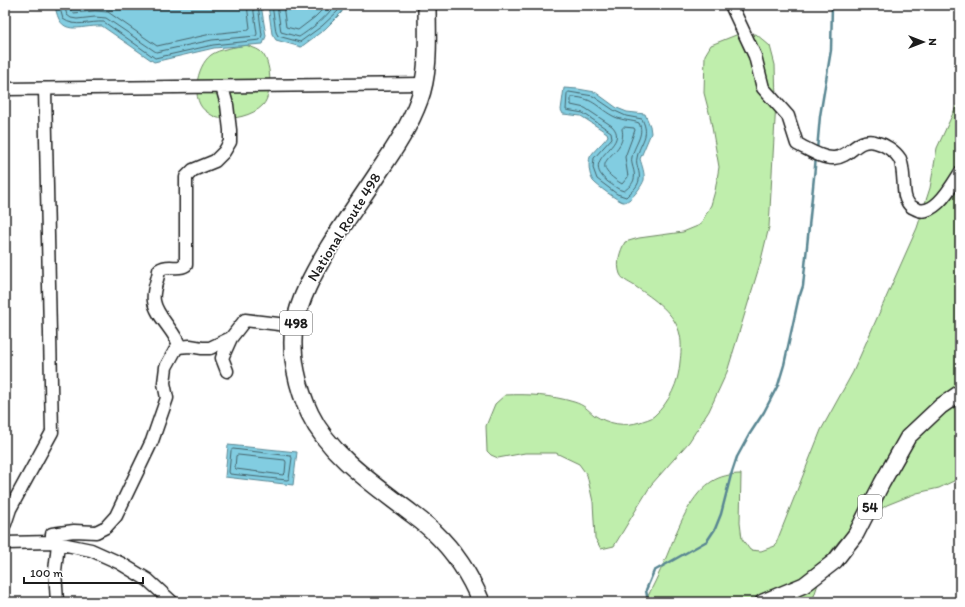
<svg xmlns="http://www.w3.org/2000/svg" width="965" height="607" font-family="Itim,sans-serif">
  <rect width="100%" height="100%" fill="#fff"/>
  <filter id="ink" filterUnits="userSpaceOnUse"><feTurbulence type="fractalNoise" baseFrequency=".025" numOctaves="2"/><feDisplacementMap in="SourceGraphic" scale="8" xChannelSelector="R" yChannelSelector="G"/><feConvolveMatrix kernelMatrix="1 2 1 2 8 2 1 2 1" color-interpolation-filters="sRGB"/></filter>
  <g filter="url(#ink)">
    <!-- green -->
    <path fill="#bfeeac" stroke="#6e8564" d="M 756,34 L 770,46 L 775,65 L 776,102 L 769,227 L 760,264 L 727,372 L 709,411 L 689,442 L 651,485 L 614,546 L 601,549 L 595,538 L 593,502 L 587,475 L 579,464 L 556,453 L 525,453 L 498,458 L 491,455 L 487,451 L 486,426 L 495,404 L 505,395 C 528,394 551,395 574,402 C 584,405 587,409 594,415 C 608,424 625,427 640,422 C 645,420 651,419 654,416 C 669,403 679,382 680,362 C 681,354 682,344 680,335 C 676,314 653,298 636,287 C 631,283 623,281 620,274 C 616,263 620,251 625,242 L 639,238 L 683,232 L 700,225 L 711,205 L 715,191 L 719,167 L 710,116 L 704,93 L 705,55 L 711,45 L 736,35 Z
      M 246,45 C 250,47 256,48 260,51 C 272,60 273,94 263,105 C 253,116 232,120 218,118 C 214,117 210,114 207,112 C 190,102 196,66 211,55 C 219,49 236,47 246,45 Z
      M 960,98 L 960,478 L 939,488 L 917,493 L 887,505 L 861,522 L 839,541 L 827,557 L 814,596 L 813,602 L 645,602 C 652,588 659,574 665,560 C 676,535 687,498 711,482 C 720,476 731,474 741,474 L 740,523 L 742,539 L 750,550 L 761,551 L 775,546 L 821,430 L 853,372 L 917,228 L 930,188 L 937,148 Z"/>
    <!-- water -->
    <path fill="#82cde1" stroke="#598692" d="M 55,5 L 261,5 L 266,36 L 263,44 L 214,48 L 154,62 L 102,26 C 78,25 60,39 55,5 Z
      M 268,5 L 342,5 L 342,12 L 325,29 L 301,47 L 276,40 L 272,34 Z
      M 564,88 L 578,89 L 595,92 L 617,108 L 627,112 L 645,114 L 650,126 L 651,133 L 640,159 C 642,166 645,173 644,180 C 642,186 630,203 623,202 C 618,201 596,185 593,181 C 589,175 588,163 590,157 C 593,151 604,142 608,136 L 607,133 L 581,116 L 563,114 L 561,110 Z
      M 228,445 L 297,452 L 293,485 L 225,477 Z"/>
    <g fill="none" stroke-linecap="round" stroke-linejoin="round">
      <!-- shore -->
      <path stroke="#45636b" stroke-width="1" d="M 59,5 L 63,19 C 75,28 90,21 104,22 L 155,58 L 213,45 L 260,40 L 262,35 L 258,5
        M 64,5 L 67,15 L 71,18 L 77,19 L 95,17 L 106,18 L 156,52 L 212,40 L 256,36 L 257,34 L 253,5
        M 70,5 L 71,11 L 73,13 L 95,11 L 108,12 L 157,46 L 211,34 L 249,30 L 250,28 L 247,5
        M 272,5 L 276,32 L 278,36 L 300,42 L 322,26 L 338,11 L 338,5
        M 277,5 L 281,32 L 299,37 C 307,32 332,14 333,5
        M 283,5 L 286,27 L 298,30 L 315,17 L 327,5
        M 569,92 L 593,96 L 615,111 L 626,116 L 642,119 C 651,137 640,141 637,158 C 635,165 641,172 639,180 C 638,187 631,192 626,197 L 617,194 L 597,179 L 593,168 L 594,158 L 612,138 L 611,132 L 583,113 L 566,110 L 567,94 Z
        M 573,97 C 595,98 598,109 615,117 C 624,121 631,120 639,123 C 645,135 634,145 632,157 C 630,164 636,171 634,179 C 633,184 628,188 624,191 C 618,190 613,185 608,182 C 577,157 632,147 612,126 L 585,108 L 571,105 L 571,99 Z
        M 624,127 L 634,128 L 635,130 L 625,157 L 628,177 L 622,184 C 580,158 629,158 622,129 Z
        M 233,449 L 291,456 L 292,458 L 289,479 L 287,480 L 230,474 L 229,472 L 231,451 Z
        M 238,455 L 285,460 L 286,462 L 285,473 L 283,475 L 236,469 L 235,468 L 236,456 Z"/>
      <!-- stream -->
      <path stroke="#598692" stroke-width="2.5" d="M 817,150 L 820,116 L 831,50 L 832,5
        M 648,602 L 646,590 L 654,571 L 707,541 L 715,529 L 721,514 L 731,475 L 737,457 L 749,435 L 764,412 L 778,385 L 784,365 L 799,296 L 800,295 L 803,286 L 816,157"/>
      <!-- minor casing -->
      <g stroke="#1c1c1c" stroke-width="15">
        <path id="minor" d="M 731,5 L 755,56 L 763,88 L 788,116 L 797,144 C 808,149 822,159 834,158 C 851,157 857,137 875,142 C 884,144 895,151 900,159 C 904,168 903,186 905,196 C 906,200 909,206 914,208 C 933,220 951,187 960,173
          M 5,89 L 424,84
          M 180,347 C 175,331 156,316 154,301 C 152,291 158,280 159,270 C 169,263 177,271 186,265 L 186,177 L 193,170 L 215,161 L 224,152 L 230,142 L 230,130 L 227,105 L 222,87
          M 227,371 L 222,358 L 231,338 L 245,320 L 295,326
          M 5,524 L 10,509 L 52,432 L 45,89
          M 52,542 L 52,534 L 74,531 L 96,532 L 106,527 L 116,516 L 152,441 L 167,398 L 164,383 L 166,367 L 177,347 L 190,346 L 202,348 L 210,348 L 231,338
          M 5,543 L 52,542 L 91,550 L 120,563 L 148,580 L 172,602
          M 57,602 L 55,571 L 58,544"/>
      </g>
      <!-- major casing -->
      <g stroke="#1c1c1c" stroke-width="18">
        <path id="major" d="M 763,602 L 804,585 L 835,561 L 856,534 L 882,483 L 908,437 L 941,406 L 960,393"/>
      </g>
      <!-- highway casing -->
      <g stroke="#1c1c1c" stroke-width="20">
        <path id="highway" d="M 427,5 C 427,36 430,71 419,100 C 410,125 395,148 380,170 C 363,196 345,221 329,247 C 314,272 299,299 294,328 C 290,355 298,389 310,414 C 329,454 372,483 407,510 C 416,517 426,524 434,532 C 455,552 470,575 481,602"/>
      </g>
      <!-- minor -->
      <use href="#minor" stroke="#fff" stroke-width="12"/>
      <!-- major -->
      <use href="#major" stroke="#fff" stroke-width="15"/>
      <!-- highway -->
      <use href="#highway" stroke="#fff" stroke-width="17"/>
    </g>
  </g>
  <g text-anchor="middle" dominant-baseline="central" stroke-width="3.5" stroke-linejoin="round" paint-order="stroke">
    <!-- shield labels -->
    <g fill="#fff" stroke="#606060" stroke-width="1">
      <rect x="280" y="311" width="32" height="24" rx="3"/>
      <rect x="858" y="495" width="24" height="24" rx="3"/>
    </g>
    <g font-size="14" font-weight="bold" fill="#1c1c1c">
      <text x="296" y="323">498</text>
      <text x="870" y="507">54</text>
    </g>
    <!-- street labels -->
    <g font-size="15" fill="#1c1c1c" stroke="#fff">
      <text transform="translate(344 227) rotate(-58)">National Route 498</text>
    </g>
  </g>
  <!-- margin -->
  <rect width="965" height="607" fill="none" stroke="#fff" stroke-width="20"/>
  <rect x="10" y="10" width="945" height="587" fill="none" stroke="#1c1c1c" stroke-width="1.5" filter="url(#ink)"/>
  <!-- north arrow -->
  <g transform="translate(923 42) rotate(90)" stroke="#ffffff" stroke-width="3" paint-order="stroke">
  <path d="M0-3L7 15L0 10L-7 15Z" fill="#1c1c1c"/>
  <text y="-6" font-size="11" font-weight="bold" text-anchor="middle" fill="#1c1c1c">N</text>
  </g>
  <!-- scale -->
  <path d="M24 577v6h119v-6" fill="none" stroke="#1c1c1c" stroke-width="2"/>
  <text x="30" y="577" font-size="12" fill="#1c1c1c" stroke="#ffffff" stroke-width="3" paint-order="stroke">100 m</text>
</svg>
